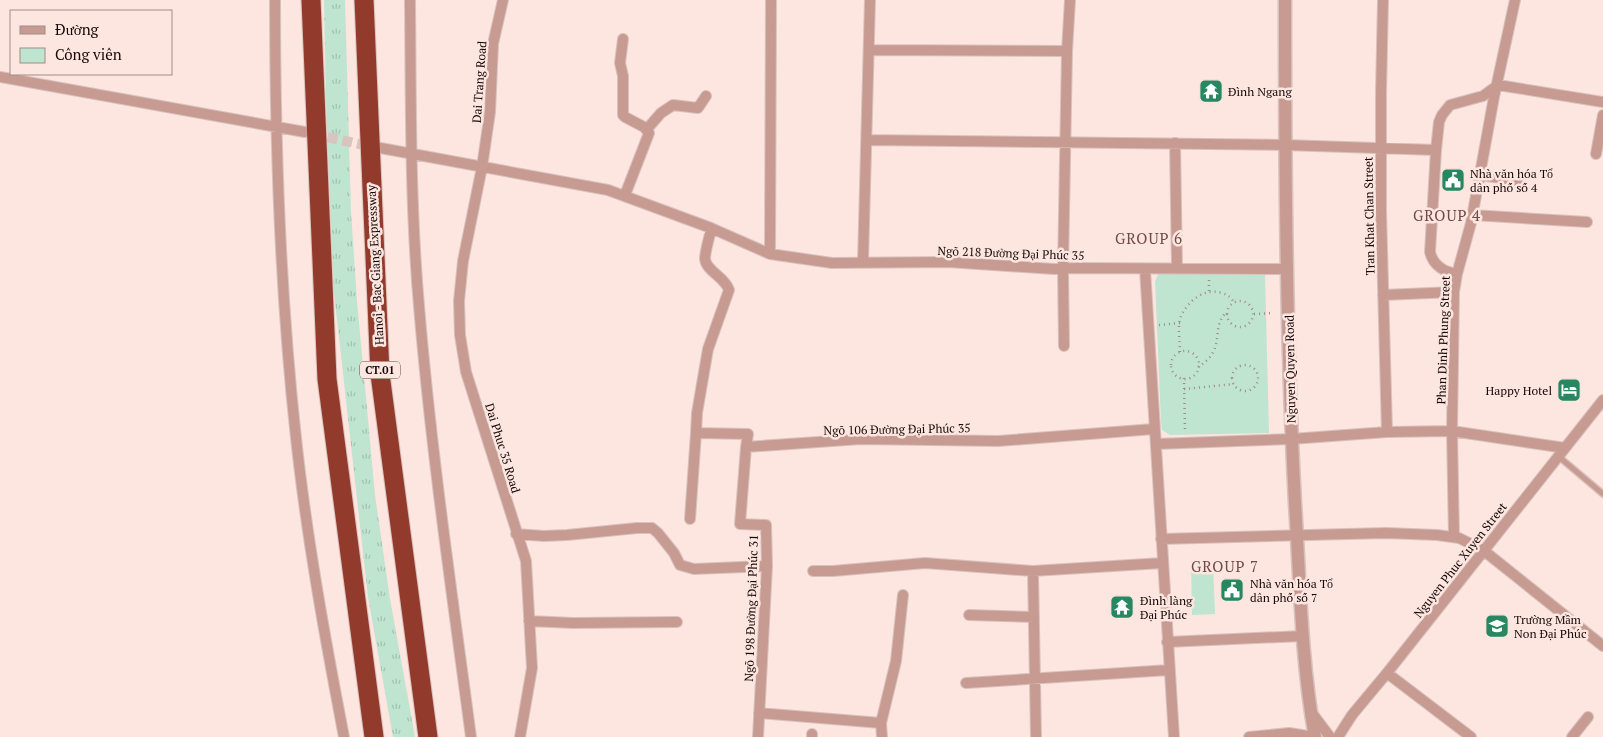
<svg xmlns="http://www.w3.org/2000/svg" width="1603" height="737" font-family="'PT Serif',serif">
  <defs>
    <pattern id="grass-tufts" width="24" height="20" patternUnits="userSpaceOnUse" patternTransform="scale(1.25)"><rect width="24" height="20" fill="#bfe4d0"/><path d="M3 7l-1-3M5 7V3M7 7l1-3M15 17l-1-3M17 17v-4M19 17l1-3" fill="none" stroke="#a3c2b1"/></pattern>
  </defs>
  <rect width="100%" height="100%" fill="#fde5e0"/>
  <!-- grass -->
  <path fill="url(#grass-tufts)" d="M 324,0 L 345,0 L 351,212 L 357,301 L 375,495 L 390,599 L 415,737 L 393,737 L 368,597 L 334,293 L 326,102 Z"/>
  <!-- park -->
  <path fill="#bfe4d0" d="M 1159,273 L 1265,275 L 1269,433 L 1170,435 L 1162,430 L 1161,422 L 1155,281 Z
    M 1213,563 L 1215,614 L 1192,615 L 1191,564 Z"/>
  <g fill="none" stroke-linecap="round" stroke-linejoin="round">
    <!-- minor-tunnel -->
    <path stroke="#dac4bf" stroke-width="10" stroke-dasharray="10 5" stroke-linecap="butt" d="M 313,134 L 373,147"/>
    <!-- service casing -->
    <g stroke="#d8c2bd" stroke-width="8">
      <path id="service" d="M 1558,456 L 1603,494"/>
    </g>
    <!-- minor casing -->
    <g stroke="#d8c2bd" stroke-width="12">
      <path id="minor" d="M 275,0 C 275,146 280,293 296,438 C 307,539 325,638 344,737
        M 410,0 C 411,102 410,204 419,306 C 431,450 452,594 471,737
        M 503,0 L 493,44 L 490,112 L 482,167 L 463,261 L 459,301 L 460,335 L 466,372 L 526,561 L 532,668 L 520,737
        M 1383,0 L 1381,93 L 1381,211 L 1387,432
        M 623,39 L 620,63 L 623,76 L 623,115 L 625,117 L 644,127 L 649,133 L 625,195
        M 869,50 L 1067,51
        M 0,77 L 305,132
        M 647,129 L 661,113 L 673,105 L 698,108 L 706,96
        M 867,140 L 1285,145 L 1436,150
        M 1175,143 L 1177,268
        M 375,147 L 608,190 L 711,228 L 770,254 L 832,263 L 948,262 L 1054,269 L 1076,268 L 1287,269
        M 1596,154 L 1603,115
        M 1480,175 L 1521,181
        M 1472,215 L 1587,222
        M 711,228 C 710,237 705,250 705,259 C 706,271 725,277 729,290 L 708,349 L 697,413 L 696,433 L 748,434 L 746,447 L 861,439 L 998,441 L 1154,429
        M 770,254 L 771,0
        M 863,262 L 870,0
        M 1145,269 L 1174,737
        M 1457,274 C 1444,272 1433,265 1430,252 L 1436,150 L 1439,122 L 1442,115 L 1450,105 L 1483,96 L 1498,85 L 1603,102
        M 1383,295 L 1454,292
        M 1064,346 L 1063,268 L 1067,51 L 1070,0
        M 1156,444 L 1291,439 L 1387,432 L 1452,431 L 1565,448
        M 746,447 L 740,524 L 766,525 L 767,566 L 758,737
        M 690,519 L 696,433
        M 516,534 L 544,536 L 567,535 L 637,528 L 652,528 L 658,533 L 674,553 L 680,565 L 694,569 L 767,566
        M 1454,537 L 1452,431 L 1454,292 L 1457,274 L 1471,223 L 1494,97 L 1515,0
        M 1161,539 L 1386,533 L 1437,535 L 1459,538 L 1483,550 L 1603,646
        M 813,571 L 833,571 L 925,563 L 1033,571 L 1162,563
        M 1033,571 L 1036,737
        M 969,615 L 1034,617
        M 529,621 L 573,623 L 677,622
        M 1167,642 L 1303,636
        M 1387,673 L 1471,737
        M 966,683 L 1169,670
        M 759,713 L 881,723
        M 1312,713 L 1330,737
        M 812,737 L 812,734
        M 882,737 L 881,723 L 896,661 L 903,595
        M 1249,737 L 1289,733 L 1314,737
        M 1338,737 L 1352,715 L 1387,673 L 1603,400
        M 1572,737 L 1588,717"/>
    </g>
    <!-- tertiary casing -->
    <g stroke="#d8c2bd" stroke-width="15">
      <path id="tertiary" d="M 1285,0 C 1285,168 1286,336 1295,503 C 1300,581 1301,660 1315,737"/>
    </g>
    <!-- motorway casing -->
    <g stroke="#d8c2bd" stroke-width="21">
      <path id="motorway" d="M 311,0 L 327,379 L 374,737
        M 364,0 L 380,374 L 428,737"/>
    </g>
    <!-- path -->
    <path stroke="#9e8b87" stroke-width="2.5" stroke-dasharray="1 4" stroke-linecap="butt" d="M 1209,280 L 1209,291
      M1227 314a13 13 0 1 1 26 0a13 13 0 1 1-26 0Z
      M 1254,314 L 1272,313
      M 1159,325 L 1180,323
      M1171 365a14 14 0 1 1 28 0a14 14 0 1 1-28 0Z
      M 1180,352 C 1180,341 1177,326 1181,316 C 1188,301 1205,287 1222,293 C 1228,295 1231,297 1234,303
      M1232 378a13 13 0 1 1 26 0a13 13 0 1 1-26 0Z
      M 1198,367 C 1228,349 1209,327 1227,312
      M 1184,378 L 1185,432
      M 1184,389 L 1234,384"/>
    <!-- service -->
    <use href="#service" stroke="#c79b92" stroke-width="5"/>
    <!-- minor -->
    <use href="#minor" stroke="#c79b92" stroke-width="10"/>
    <!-- tertiary -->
    <use href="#tertiary" stroke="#c79b92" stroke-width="12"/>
    <!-- motorway -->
    <use href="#motorway" stroke="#923b2d" stroke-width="19"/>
  </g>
  <!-- icons -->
  <defs>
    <g id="temple-square" transform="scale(1.25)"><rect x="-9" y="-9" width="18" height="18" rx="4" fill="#268760" stroke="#fde5e0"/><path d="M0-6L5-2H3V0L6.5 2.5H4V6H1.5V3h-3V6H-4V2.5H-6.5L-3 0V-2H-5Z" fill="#fff"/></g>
    <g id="civic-square" transform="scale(1.25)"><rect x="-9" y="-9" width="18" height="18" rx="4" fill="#268760" stroke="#fde5e0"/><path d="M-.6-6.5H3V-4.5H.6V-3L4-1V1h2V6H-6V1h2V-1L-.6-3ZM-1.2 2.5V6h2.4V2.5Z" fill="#fff"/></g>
    <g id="hotel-square" transform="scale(1.25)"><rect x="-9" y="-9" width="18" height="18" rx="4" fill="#268760" stroke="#fde5e0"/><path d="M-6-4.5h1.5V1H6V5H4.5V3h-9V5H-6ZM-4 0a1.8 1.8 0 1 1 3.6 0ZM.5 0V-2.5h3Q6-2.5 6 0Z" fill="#fff"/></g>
    <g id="school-square" transform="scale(1.25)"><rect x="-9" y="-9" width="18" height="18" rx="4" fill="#268760" stroke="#fde5e0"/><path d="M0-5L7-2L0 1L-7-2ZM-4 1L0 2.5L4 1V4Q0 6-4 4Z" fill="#fff"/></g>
  </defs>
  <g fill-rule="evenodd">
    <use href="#temple-square" x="1211" y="91"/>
    <use href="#civic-square" x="1453" y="180"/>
    <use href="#hotel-square" x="1569" y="390"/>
    <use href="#civic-square" x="1232" y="590"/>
    <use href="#temple-square" x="1122" y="607"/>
    <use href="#school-square" x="1497" y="626"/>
  </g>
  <g text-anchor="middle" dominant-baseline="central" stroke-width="5" stroke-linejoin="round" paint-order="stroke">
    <!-- shield labels -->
    <rect fill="#fde5e0" stroke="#5a4a47" stroke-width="1" x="360" y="361.5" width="40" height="17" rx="4"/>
    <g font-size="11" font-weight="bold" fill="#140806">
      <text x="380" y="370">CT.01</text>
    </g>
    <!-- street labels -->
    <g font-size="12" fill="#140806" stroke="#fde5e0">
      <text transform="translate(479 82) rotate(-86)">Dai Trang Road</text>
      <text transform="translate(1369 216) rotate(-91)">Tran Khat Chan Street</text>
      <text transform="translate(1011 253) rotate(2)">Ngõ 218 Đường Đại Phúc 35</text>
      <text transform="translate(375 265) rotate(-93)">Hanoi - Bac Giang Expressway</text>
      <text transform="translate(1443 340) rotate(-88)">Phan Dinh Phung Street</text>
      <text transform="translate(1290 369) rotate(-91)">Nguyen Quyen Road</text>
      <text transform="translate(897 429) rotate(-1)">Ngõ 106 Đường Đại Phúc 35</text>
      <text transform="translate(503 448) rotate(73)">Dai Phuc 35 Road</text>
      <text transform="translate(1460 560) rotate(-52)">Nguyen Phuc Xuyen Street</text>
      <text transform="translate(751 608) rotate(-88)">Ngõ 198 Đường Đại Phúc 31</text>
    </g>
    <!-- poi labels -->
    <g font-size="12" fill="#140806" stroke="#fde5e0" text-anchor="start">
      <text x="1228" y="91">Đình Ngang</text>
      <text x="1470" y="173">Nhà văn hóa Tổ<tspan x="1470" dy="14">dân phố số 4</tspan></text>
      <text x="1552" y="390" text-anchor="end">Happy Hotel</text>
      <text x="1250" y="583">Nhà văn hóa Tổ<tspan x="1250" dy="14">dân phố số 7</tspan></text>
      <text x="1140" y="600">Đình làng<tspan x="1140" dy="14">Đại Phúc</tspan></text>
      <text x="1514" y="619">Trường Mầm<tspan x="1514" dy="14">Non Đại Phúc</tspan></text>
    </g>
    <!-- quarter labels -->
    <g font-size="15" letter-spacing="1" fill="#6e4d47" stroke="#fde5e0">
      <text x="1447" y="215">GROUP 4</text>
      <text x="1149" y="238">GROUP 6</text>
      <text x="1225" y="566">GROUP 7</text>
    </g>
  </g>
  <!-- legend -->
  <rect x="10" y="10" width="162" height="65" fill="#fde5e0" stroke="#a08d89"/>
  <rect x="20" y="26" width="25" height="8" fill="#c79b92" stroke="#a08d89"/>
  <text x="55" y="35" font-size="15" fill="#140806">Đường</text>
  <rect x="20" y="48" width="25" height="15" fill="#bfe4d0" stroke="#a08d89"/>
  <text x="55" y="60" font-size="15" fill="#140806">Công viên</text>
</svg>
